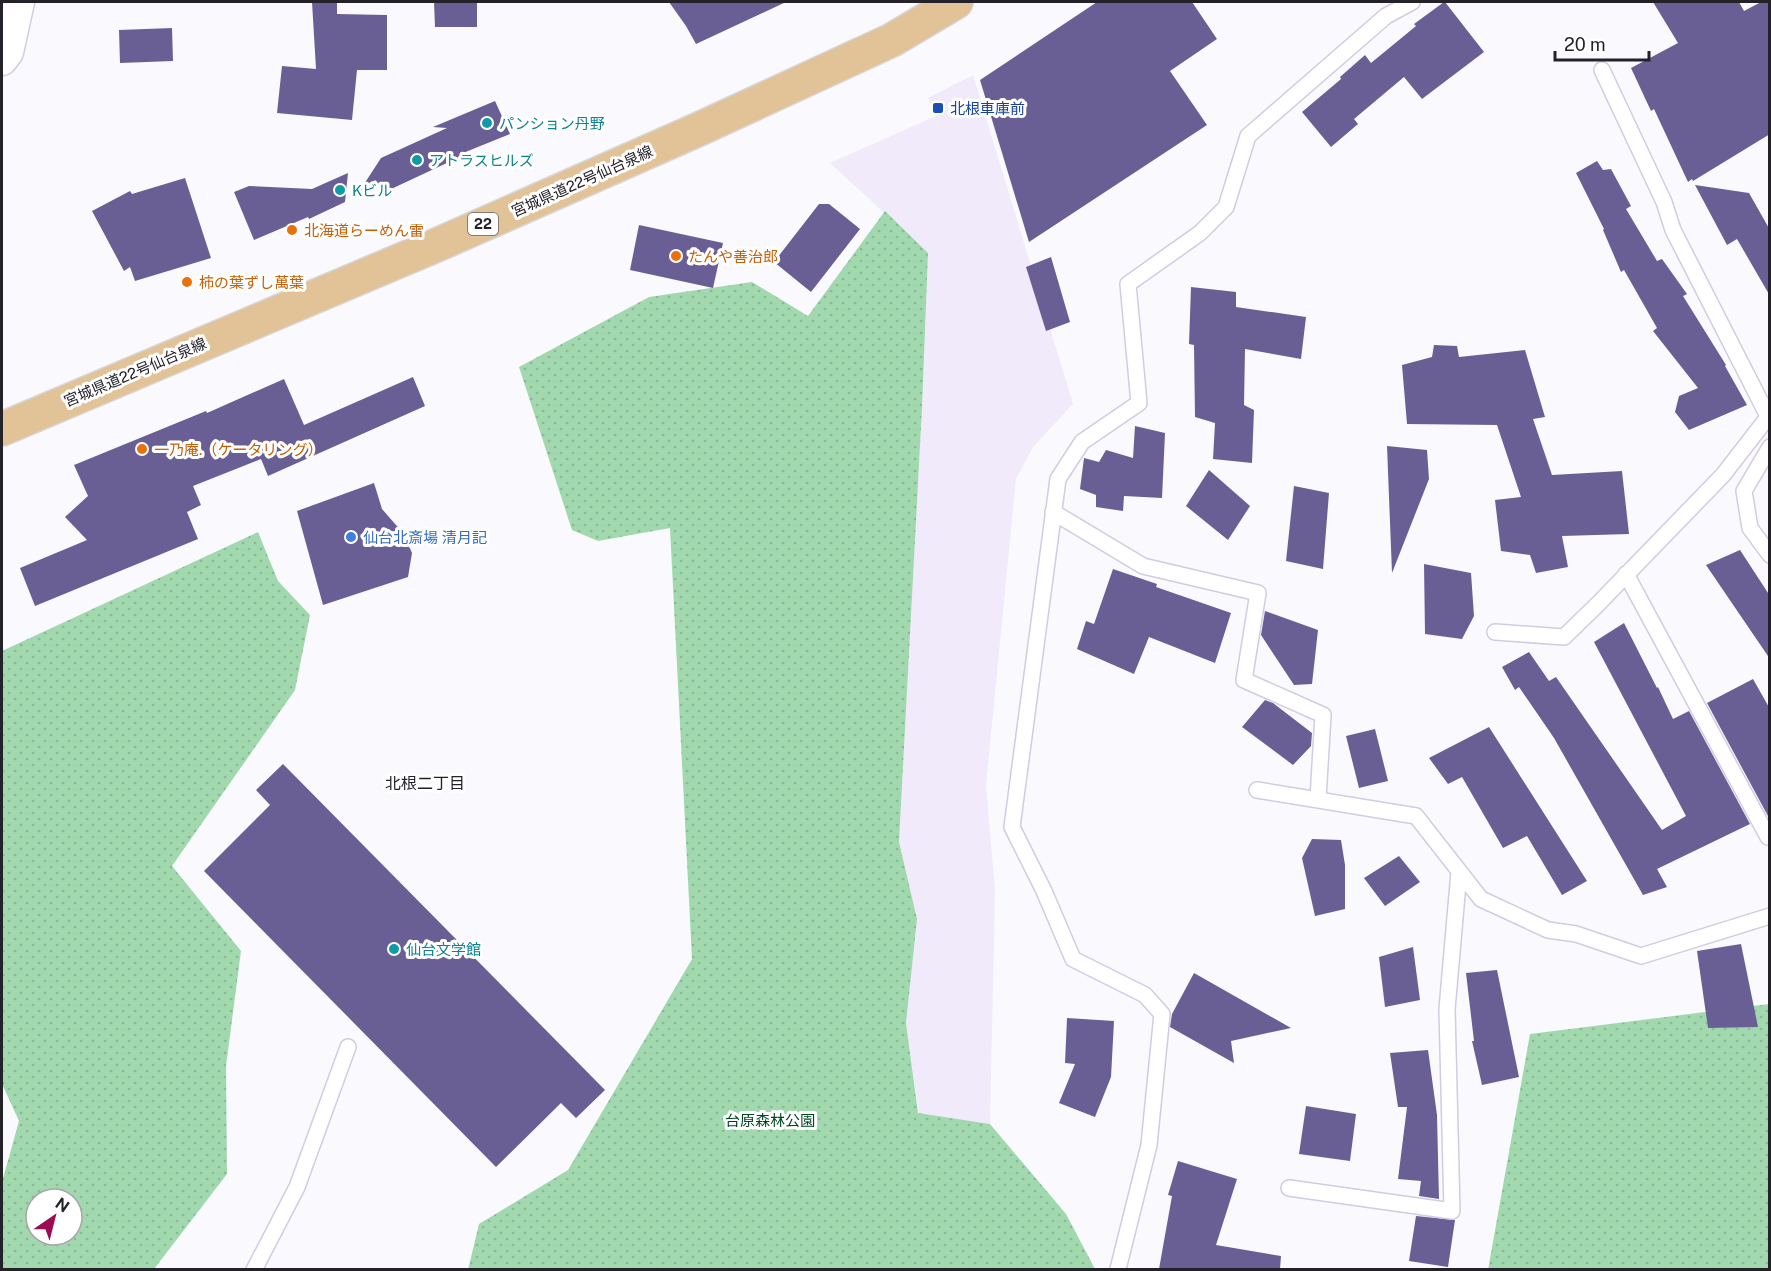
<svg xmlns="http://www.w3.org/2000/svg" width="1771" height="1271" font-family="'Public Sans','Noto Sans JP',sans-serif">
  <defs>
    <pattern id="park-dots" width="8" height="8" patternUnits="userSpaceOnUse" patternTransform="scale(1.5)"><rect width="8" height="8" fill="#a1d8ae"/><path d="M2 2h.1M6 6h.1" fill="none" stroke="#8ab996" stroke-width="1.8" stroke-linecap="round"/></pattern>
  </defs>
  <rect width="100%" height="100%" fill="#faf9fe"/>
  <!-- built -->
  <path fill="#f0eafb" d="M 973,75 L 1073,404 L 1033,447 L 1016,479 L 986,785 L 995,890 L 990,1124 L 919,1114 L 906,1023 L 917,919 L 899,842 L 922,408 L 928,253 L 830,163 L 936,116 L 928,98 Z"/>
  <!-- park -->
  <path fill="url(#park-dots)" fill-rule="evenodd" d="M 885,211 L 928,253 L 922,408 L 899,842 L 917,919 L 906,1023 L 918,1113 L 990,1124 L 1066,1214 L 1095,1269 L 468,1270 L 479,1224 L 568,1170 L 692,959 L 670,528 L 598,541 L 572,530 L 519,367 L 649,297 L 752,282 L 808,316 Z
    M 258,532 L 278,581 L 310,615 L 295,690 L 172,866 L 241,951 L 226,1066 L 227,1174 L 154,1269 L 2,1269 L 2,1182 L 19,1121 L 2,1084 L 2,651 ZM 36,1199 L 72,1199 L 72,1235 L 36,1235 Z
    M 1769,1004 L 1769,1269 L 1488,1270 L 1530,1034 Z"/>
  <!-- building -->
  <path fill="#6a5f95" d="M 312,2 L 337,2 L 337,14 L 387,15 L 387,70 L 357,70 L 352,120 L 277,113 L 282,66 L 316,69 Z
    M 434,2 L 477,2 L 477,27 L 435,27 Z
    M 669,2 L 786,2 L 696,44 L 686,26 Z
    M 1097,2 L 1192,2 L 1217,39 L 1170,71 L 1207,125 L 1029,242 L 980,80 Z
    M 1444,2 L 1445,2 L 1484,52 L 1422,99 L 1404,77 L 1354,119 L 1358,124 L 1331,147 L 1302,112 L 1341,79 L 1340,77 L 1365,55 L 1371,63 L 1416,26 L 1414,24 Z
    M 1653,2 L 1739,2 L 1744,11 L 1761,2 L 1770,2 L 1770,134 L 1693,181 L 1692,179 L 1688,182 L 1654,109 L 1651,111 L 1631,68 L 1678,43 Z
    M 172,28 L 173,61 L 120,63 L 119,30 Z
    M 495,101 L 510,134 L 463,153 L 464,155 L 389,190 L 386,184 L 355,198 L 381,158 L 447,128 L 433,127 Z
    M 1597,161 L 1603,170 L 1611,169 L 1631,206 L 1626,209 L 1657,261 L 1662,259 L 1687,294 L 1683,296 L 1726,365 L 1725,366 L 1747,405 L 1689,430 L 1675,412 L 1679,396 L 1698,388 L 1653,331 L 1657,328 L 1624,270 L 1621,272 L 1603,230 L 1604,229 L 1576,173 Z
    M 348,173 L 345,202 L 309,219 L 308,217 L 254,240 L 234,192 L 249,186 L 312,189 Z
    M 185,178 L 211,258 L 135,281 L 130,267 L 124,271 L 92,211 L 130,191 L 132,194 Z
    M 1695,185 L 1749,193 L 1770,230 L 1770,296 L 1737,239 L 1727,245 Z
    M 819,204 L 829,204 L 860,229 L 811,292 L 774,262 Z
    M 639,225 L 723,243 L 713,288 L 630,270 Z
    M 1051,257 L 1070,322 L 1046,331 L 1026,267 Z
    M 1191,287 L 1236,292 L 1236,307 L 1306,317 L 1301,359 L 1245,349 L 1244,405 L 1254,410 L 1252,463 L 1213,459 L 1215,423 L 1195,417 L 1194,345 L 1189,344 Z
    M 1434,345 L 1457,346 L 1459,357 L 1525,350 L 1545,417 L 1533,419 L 1552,475 L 1622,471 L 1629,534 L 1562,536 L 1568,567 L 1536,573 L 1530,555 L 1501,551 L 1495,500 L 1521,497 L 1497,425 L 1407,424 L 1402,365 L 1432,357 Z
    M 413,377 L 425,406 L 268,476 L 261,459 L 193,486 L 201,505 L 187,512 L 198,539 L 35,606 L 20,568 L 87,540 L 65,517 L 88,496 L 74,465 L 206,411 L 207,413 L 284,379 L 304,425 Z
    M 1135,426 L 1165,433 L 1162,498 L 1124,496 L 1123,511 L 1096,507 L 1096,495 L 1080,489 L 1084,458 L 1099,462 L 1106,450 L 1133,458 Z
    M 1387,446 L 1427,450 L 1429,479 L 1392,573 Z
    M 1209,470 L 1250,506 L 1228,540 L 1186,506 Z
    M 374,483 L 382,509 L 403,533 L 412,553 L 408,577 L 323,605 L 297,511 Z
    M 1294,486 L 1329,493 L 1323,569 L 1286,561 Z
    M 1740,550 L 1770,596 L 1770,659 L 1706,565 Z
    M 1424,564 L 1471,573 L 1474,616 L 1462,639 L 1425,634 Z
    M 1113,569 L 1157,584 L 1156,587 L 1231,613 L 1215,663 L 1149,637 L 1134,674 L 1077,649 L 1086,621 L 1094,624 Z
    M 1265,611 L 1318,630 L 1312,684 L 1294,685 L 1261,635 Z
    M 1624,623 L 1657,688 L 1658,687 L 1673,719 L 1689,711 L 1750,824 L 1657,869 L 1667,887 L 1643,895 L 1554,738 L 1519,687 L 1515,690 L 1502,667 L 1529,652 L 1549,681 L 1556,677 L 1662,830 L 1686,816 L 1594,642 Z
    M 1753,679 L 1770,709 L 1770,815 L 1768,816 L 1707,703 Z
    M 1265,700 L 1273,703 L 1312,733 L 1311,746 L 1293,765 L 1242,727 Z
    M 1489,727 L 1587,881 L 1562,895 L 1527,836 L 1503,848 L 1462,777 L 1448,784 L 1429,758 Z
    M 1375,729 L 1388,781 L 1359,788 L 1346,736 Z
    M 283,764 L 605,1090 L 576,1118 L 561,1103 L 496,1167 L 204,871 L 270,805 L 256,790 Z
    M 1312,839 L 1341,840 L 1345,865 L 1345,909 L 1315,916 L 1302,858 Z
    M 1399,856 L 1420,882 L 1385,906 L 1364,878 Z
    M 1741,944 L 1758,1027 L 1708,1028 L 1697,951 Z
    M 1413,947 L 1420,1000 L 1385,1007 L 1379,957 Z
    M 1497,970 L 1519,1077 L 1482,1085 L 1472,1041 L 1474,1041 L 1466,973 Z
    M 1194,973 L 1291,1028 L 1231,1041 L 1234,1063 L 1170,1027 L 1172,1014 Z
    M 1067,1018 L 1114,1021 L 1111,1077 L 1095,1117 L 1059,1103 L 1075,1064 L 1065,1063 Z
    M 1428,1050 L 1437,1115 L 1439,1199 L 1419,1196 L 1421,1181 L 1398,1179 L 1407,1107 L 1398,1107 L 1390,1053 Z
    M 1306,1106 L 1356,1114 L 1350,1161 L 1299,1154 Z
    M 1178,1161 L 1237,1179 L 1216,1245 L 1281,1256 L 1280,1269 L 1159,1269 L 1172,1196 L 1168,1195 Z
    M 1416,1216 L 1455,1220 L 1448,1267 L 1409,1261 Z"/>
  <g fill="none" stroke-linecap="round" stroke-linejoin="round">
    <!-- service casing -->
    <g stroke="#d3cbe1" stroke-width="18">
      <path id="service" d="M 1602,70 L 1664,202 L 1673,230 L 1770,420
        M 1770,447 L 1744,491 L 1750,528 L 1770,555
        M 1053,512 L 1143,566 L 1258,593 L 1244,680 L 1323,715 L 1318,799
        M 1626,574 L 1768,837
        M 1495,632 L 1564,637 L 1598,604 L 1723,475 L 1768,417
        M 1257,790 L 1416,816 L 1481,899 L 1548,930 L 1576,934 L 1641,956 L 1770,916
        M 1289,1188 L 1452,1211 L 1447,1009 L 1459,872
        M 1118,1269 L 1149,1145 L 1162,1014 L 1145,995 L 1073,959 L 1044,891 L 1012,827 L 1058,479 L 1082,442 L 1139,403 L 1128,284 L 1200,233 L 1226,207 L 1248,136 L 1386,16 L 1412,2
        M 254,1270 L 297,1187 L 348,1047"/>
    </g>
    <!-- minor casing -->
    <g stroke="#d3cbe1" stroke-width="33">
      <path id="minor" d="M 2,60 L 8,52 L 19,2"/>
    </g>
    <!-- primary casing -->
    <g stroke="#d8d7d8" stroke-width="36">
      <path id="primary" d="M 2,429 L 439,244 L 697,130 L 892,40 L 956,2"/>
    </g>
    <!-- service -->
    <use href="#service" stroke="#fff" stroke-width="15"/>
    <!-- minor -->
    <use href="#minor" stroke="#fff" stroke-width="30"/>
    <!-- primary -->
    <use href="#primary" stroke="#e2c297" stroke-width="33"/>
  </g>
  <!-- markers -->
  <rect fill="#1a4fb4" stroke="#fff" stroke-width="2" x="932" y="102" width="12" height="12" rx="3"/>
  <g fill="#0f9aa8" stroke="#fff" stroke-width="2">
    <circle cx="487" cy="123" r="6"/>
    <circle cx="417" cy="160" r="6"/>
    <circle cx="340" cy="190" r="6"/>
    <circle cx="394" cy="949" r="6"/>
  </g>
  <g fill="#e8710a" stroke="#fff" stroke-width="2">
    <circle cx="292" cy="230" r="6"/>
    <circle cx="676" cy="256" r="6"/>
    <circle cx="187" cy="282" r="6"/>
    <circle cx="142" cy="449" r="6"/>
  </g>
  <circle fill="#3f7fe0" stroke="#fff" stroke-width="2" cx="351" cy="537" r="6"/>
  <g text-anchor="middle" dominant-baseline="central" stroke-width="6" stroke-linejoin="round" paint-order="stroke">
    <!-- shield labels -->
    <rect fill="#fff" stroke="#666469" stroke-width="1.5" x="468" y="213" width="30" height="22" rx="4.5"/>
    <g font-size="14" font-weight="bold" fill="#242129">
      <text x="483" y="224">22</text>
    </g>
    <!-- transit labels -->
    <g font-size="15" fill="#164399" stroke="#fff" text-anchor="start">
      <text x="950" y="108">北根車庫前</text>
    </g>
    <!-- culture labels -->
    <g font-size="15" fill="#0d838f" stroke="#fff" text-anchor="start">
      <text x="499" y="123">パンション丹野</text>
      <text x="429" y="160">アトラスヒルズ</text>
      <text x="352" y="190">Kビル</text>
      <text x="406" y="949">仙台文学館</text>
    </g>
    <!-- street labels -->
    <g font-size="15" fill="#242129" stroke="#fff">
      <text transform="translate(582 181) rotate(-24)">宮城県道22号仙台泉線</text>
      <text transform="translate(135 372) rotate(-23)">宮城県道22号仙台泉線</text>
    </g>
    <!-- food labels -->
    <g font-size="15" fill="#c56008" stroke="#fff" text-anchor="start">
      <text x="304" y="230">北海道らーめん雷</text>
      <text x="688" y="256">たんや善治郎</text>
      <text x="199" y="282">柿の葉ずし萬葉</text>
      <text x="154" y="449">一乃庵.（ケータリング）</text>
    </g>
    <!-- shop labels -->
    <g font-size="15" fill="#366cbe" stroke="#fff" text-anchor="start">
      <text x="363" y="537">仙台北斎場 清月記</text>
    </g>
    <!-- park labels -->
    <g font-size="15" fill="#004720" stroke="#fff">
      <text x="770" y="1120">台原森林公園</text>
    </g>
    <!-- neighbourhood labels -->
    <g font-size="16" fill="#242129" stroke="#fff">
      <text x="425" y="783">北根二丁目</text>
    </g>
  </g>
  <!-- border -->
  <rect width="1771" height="1271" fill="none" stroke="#242129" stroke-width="6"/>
  <!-- north arrow -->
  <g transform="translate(54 1217) rotate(35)"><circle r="28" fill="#ffffff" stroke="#a7a6a9" stroke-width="1.5"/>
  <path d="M0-4.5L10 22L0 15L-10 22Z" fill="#9e0b55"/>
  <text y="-9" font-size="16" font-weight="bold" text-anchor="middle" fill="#242129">N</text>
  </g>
  <!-- scale -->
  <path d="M1555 51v9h94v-9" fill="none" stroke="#242129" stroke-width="3"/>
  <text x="1564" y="51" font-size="18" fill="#242129" stroke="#ffffff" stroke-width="4.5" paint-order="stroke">20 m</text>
</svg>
